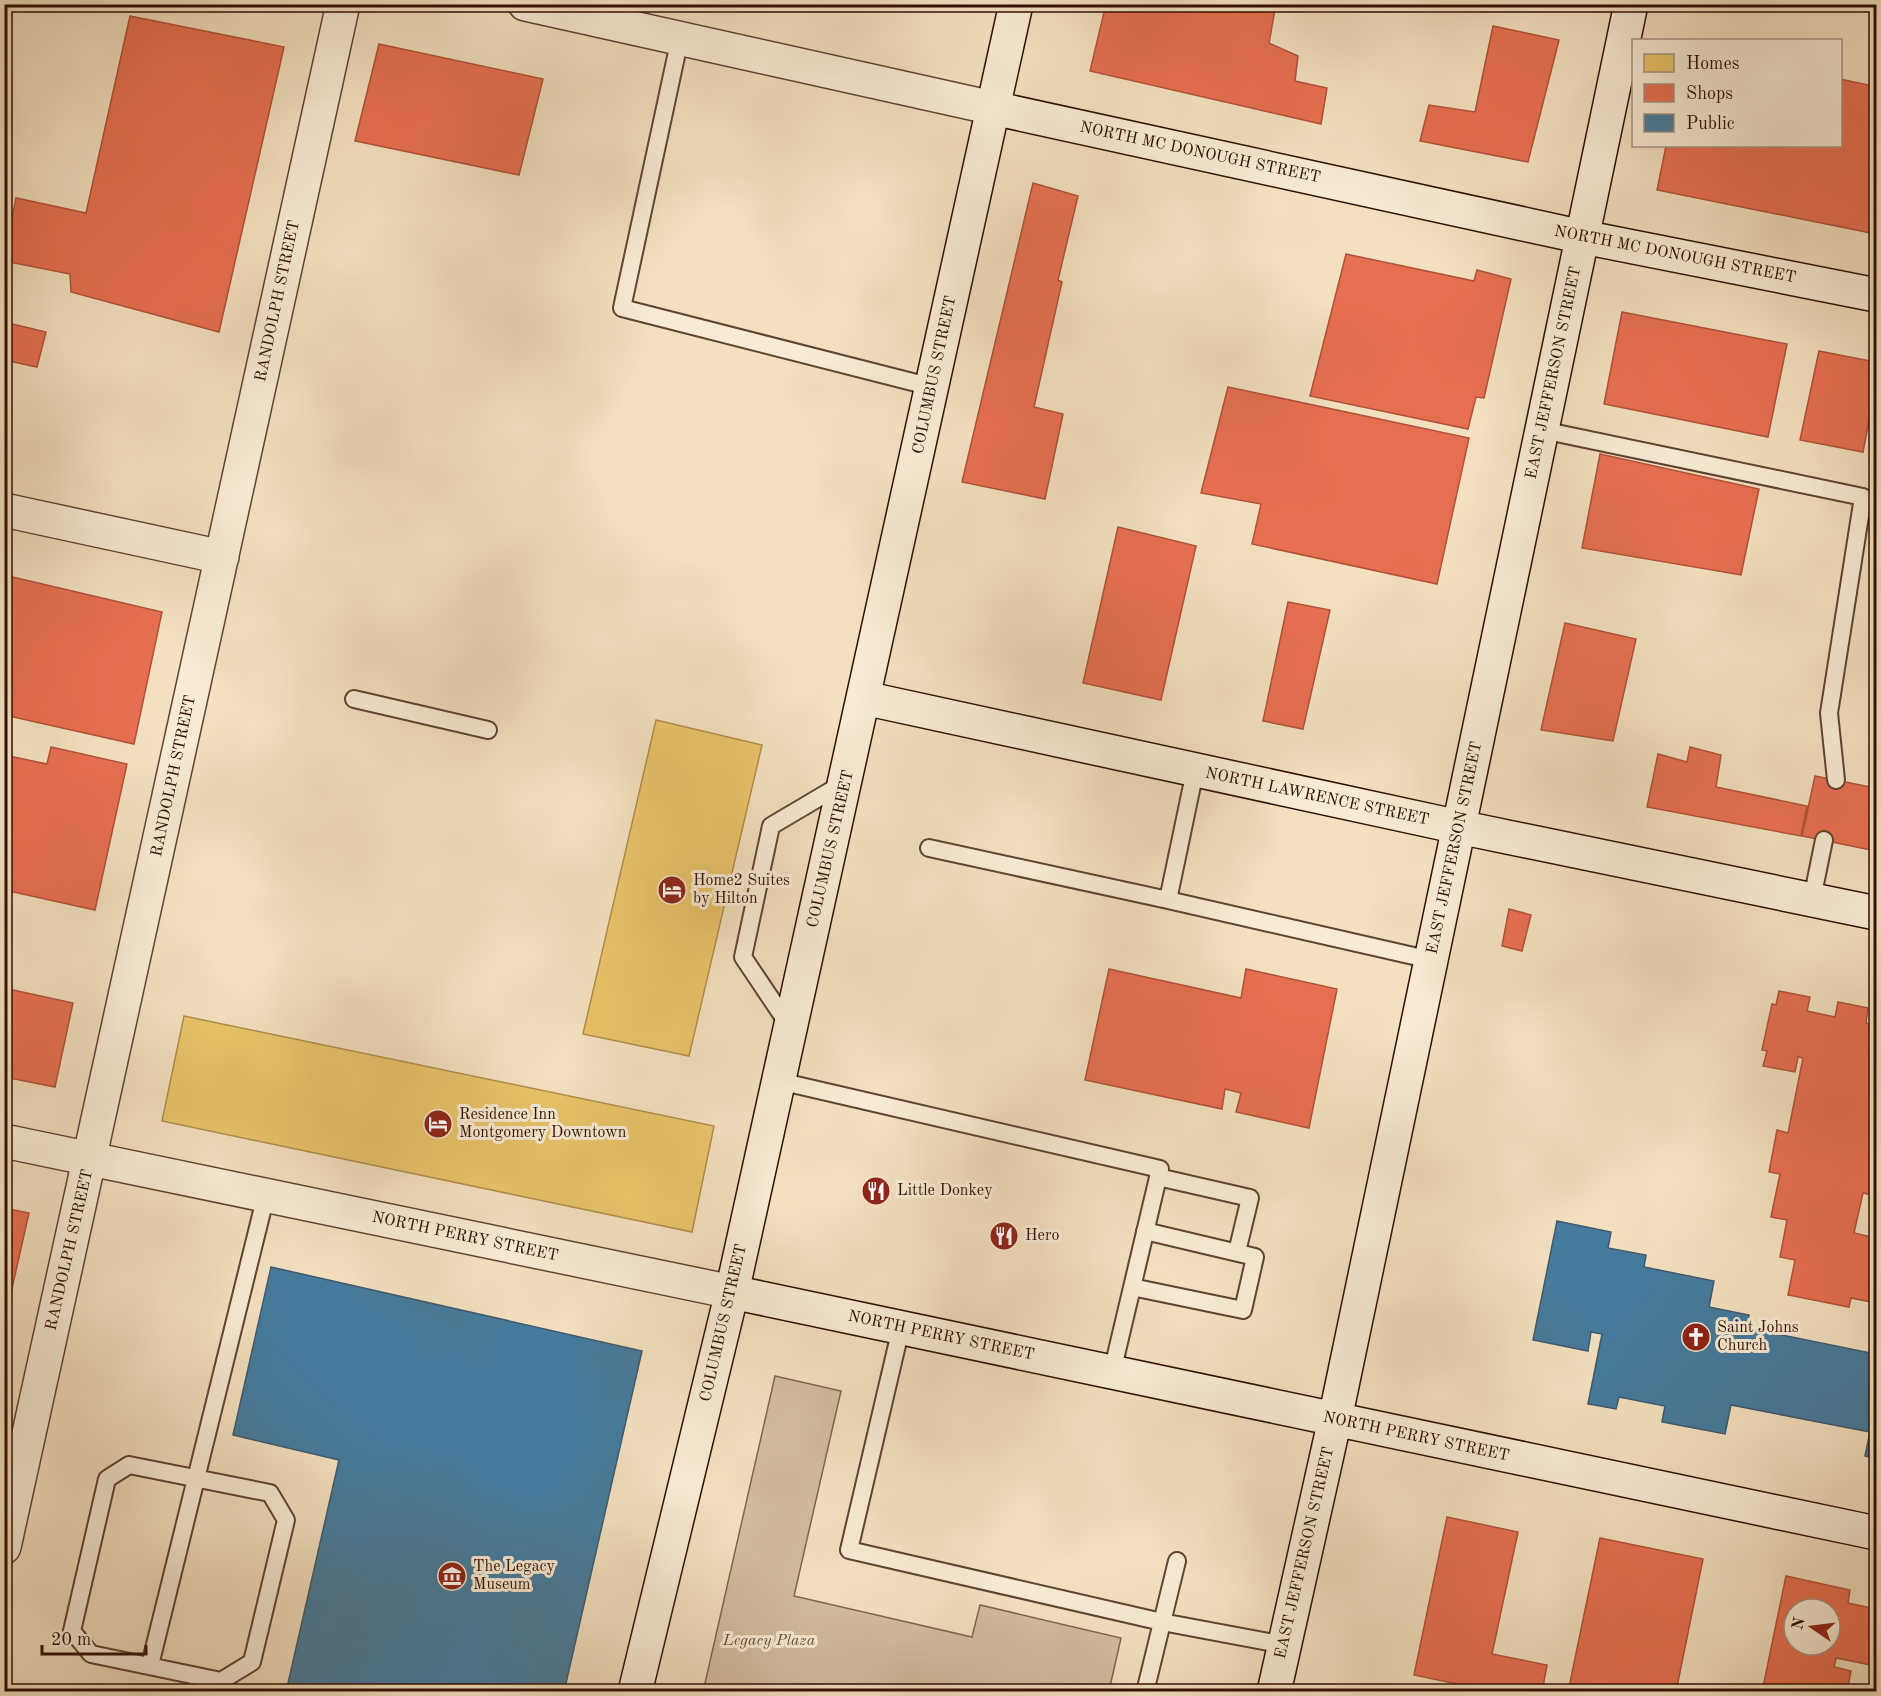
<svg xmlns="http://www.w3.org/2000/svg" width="1881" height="1696" font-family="'Old Standard TT',serif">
  <rect width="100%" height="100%" fill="#f3e0bf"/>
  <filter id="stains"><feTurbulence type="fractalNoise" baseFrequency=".00333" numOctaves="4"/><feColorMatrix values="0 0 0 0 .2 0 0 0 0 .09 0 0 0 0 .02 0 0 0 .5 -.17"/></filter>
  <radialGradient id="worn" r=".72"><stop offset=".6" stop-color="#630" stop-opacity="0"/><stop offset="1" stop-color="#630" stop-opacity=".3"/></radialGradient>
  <!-- green -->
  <path fill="#d2bc9f" stroke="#816551" stroke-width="1.5" d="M 775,1376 L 841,1391 L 794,1596 L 972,1637 L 980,1605 L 1121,1638 L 1109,1691 L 703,1692 Z"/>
  <!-- homes -->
  <path fill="#e9c46a" stroke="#b28d4b" stroke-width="1.5" d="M 656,720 L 762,745 L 689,1056 L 583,1034 Z
    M 184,1016 L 714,1126 L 692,1232 L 162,1121 Z"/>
  <!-- shops -->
  <path fill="#e76f51" stroke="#b0523a" stroke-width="1.5" fill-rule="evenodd" d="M 1106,4 L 1276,4 L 1269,43 L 1298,56 L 1295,81 L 1327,88 L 1321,124 L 1090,71 Z
    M 130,16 L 284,47 L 219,332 L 71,292 L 70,274 L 4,261 L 16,198 L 86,213 Z
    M 1493,26 L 1559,40 L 1528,162 L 1420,141 L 1429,105 L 1475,112 Z
    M 379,44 L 543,79 L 519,175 L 355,141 Z
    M 1840,79 L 1873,86 L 1870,101 L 1876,103 L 1876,234 L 1657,190 L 1666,146 L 1840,146 Z
    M 1033,183 L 1078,196 L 1058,280 L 1062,282 L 1034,407 L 1063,414 L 1045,499 L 962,482 Z
    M 1346,254 L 1474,281 L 1477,270 L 1511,279 L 1484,398 L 1476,397 L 1468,429 L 1310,396 Z
    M 1622,312 L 1787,344 L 1768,437 L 1604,404 Z
    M 4,322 L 46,332 L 37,367 L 4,360 Z
    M 1819,351 L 1876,362 L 1876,383 L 1863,452 L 1800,440 Z
    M 1228,387 L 1469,438 L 1437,584 L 1252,544 L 1261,504 L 1201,493 Z
    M 1600,454 L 1759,489 L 1741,575 L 1582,548 Z
    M 1118,527 L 1196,546 L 1161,700 L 1083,683 Z
    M 4,575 L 162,612 L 134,744 L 4,715 Z
    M 1288,602 L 1330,610 L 1303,729 L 1263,721 Z
    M 1565,623 L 1636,639 L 1613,741 L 1541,730 Z
    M 51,747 L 127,764 L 95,910 L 4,890 L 4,755 L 47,764 Z
    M 1690,747 L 1721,755 L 1716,787 L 1807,806 L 1801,836 L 1647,807 L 1658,754 L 1687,762 Z
    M 1815,776 L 1876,788 L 1876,851 L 1802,836 Z
    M 1509,909 L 1531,915 L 1522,951 L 1502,946 Z
    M 1109,969 L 1241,998 L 1246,969 L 1337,989 L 1309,1128 L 1236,1112 L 1241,1093 L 1225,1089 L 1222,1109 L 1085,1080 Z
    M 4,988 L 73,1003 L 55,1087 L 4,1077 Z
    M 1779,991 L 1810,997 L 1807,1011 L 1835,1017 L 1838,1002 L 1868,1008 L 1866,1023 L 1876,1025 L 1876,1123 L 1871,1151 L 1876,1152 L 1876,1169 L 1872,1195 L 1863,1193 L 1854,1233 L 1876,1238 L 1876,1303 L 1851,1298 L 1849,1307 L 1788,1295 L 1795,1260 L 1780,1257 L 1787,1220 L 1771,1217 L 1780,1174 L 1769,1172 L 1777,1130 L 1788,1133 L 1803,1058 L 1798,1057 L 1795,1072 L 1763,1066 L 1767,1051 L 1762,1050 L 1772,1004 L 1776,1005 Z
    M 4,1208 L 29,1213 L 4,1324 Z
    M 1447,1517 L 1518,1532 L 1492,1654 L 1547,1665 L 1542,1692 L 1495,1692 L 1414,1675 Z
    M 1600,1538 L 1703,1559 L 1676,1692 L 1568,1692 Z
    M 1786,1576 L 1850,1590 L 1848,1603 L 1876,1609 L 1876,1666 L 1836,1658 L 1834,1667 L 1851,1671 L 1847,1692 L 1762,1692 ZM 1794,1609 L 1830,1609 L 1830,1645 L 1794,1645 Z
    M 1012,1685 L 1044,1692 L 1011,1692 Z"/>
  <!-- public -->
  <path fill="#457b9d" stroke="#3f5a6f" stroke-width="1.5" d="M 1557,1221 L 1611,1232 L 1608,1248 L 1646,1255 L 1644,1267 L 1714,1281 L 1709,1307 L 1749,1315 L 1747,1328 L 1876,1354 L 1876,1458 L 1865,1456 L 1870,1432 L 1731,1405 L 1725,1434 L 1662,1422 L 1665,1406 L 1619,1397 L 1616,1409 L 1588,1404 L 1602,1334 L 1591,1332 L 1588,1351 L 1533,1340 Z
    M 271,1267 L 642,1351 L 564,1692 L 286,1692 L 339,1460 L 233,1435 Z"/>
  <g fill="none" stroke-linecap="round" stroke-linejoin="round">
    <!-- lane casing -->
    <g stroke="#614232" stroke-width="20">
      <path id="lane" d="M 680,38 L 622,308 L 932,387
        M 1542,430 L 1863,497 L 1829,713 L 1836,780
        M 354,699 L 488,730
        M 1195,771 L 1168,900 L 1431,960
        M 929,848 L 1168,900
        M 1812,899 L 1824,840
        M 790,1027 L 743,957 L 771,826 L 842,784
        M 779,1081 L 1160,1169 L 1112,1372
        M 1158,1177 L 1250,1198 L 1237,1252
        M 1132,1287 L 1243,1310 L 1255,1257 L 1145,1231
        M 901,1328 L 849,1550 L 1162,1622 L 1285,1645
        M 129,1465 L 270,1493 L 286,1520 L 252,1662 L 221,1681 L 91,1654 L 72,1631 L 107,1479 Z
        M 150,1665 L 266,1195
        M 1145,1692 L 1177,1561"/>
    </g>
    <!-- street casing -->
    <g stroke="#614232" stroke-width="36">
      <path id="street" d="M 525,4 L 993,108
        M 4,510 L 222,557
        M 4,1141 L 732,1292
        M 4,1547 L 343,4"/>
    </g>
    <!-- secondary casing -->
    <g stroke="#300e03" stroke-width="36">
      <path id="secondary" d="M 993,108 L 1583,237 L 1876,295
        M 864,698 L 1459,827 L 1876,913
        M 732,1292 L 1876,1533
        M 635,1692 L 732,1292 L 1016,4
        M 1274,1692 L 1335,1419 L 1631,4"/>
    </g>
    <!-- lane -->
    <use href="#lane" stroke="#f7ebd5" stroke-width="16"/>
    <!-- street -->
    <use href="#street" stroke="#f7ebd5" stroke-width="33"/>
    <!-- secondary -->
    <use href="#secondary" stroke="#f7ebd5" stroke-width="33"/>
  </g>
  <!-- icons -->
  <defs>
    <g id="hotel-disc" transform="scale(1.5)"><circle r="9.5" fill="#8f2418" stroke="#f7ebd5"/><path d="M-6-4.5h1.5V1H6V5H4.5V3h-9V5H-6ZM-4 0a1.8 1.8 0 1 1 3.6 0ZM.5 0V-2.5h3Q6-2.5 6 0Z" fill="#fff"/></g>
    <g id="restaurant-disc" transform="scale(1.5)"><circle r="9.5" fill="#8f2418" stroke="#f7ebd5"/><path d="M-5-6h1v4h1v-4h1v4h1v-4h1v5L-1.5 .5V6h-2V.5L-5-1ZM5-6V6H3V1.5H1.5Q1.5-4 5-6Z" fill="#fff"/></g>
    <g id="church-disc" transform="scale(1.5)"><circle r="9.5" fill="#8f2418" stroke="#f7ebd5"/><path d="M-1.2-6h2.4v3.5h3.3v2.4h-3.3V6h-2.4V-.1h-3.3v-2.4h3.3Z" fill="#fff"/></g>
    <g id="museum-disc" transform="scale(1.5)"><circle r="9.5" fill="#8f2418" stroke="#f7ebd5"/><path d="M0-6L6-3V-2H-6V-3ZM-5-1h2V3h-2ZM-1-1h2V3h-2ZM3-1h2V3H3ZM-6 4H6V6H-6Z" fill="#fff"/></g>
  </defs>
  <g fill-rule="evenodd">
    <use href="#hotel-disc" x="672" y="890"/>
    <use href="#hotel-disc" x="438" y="1124"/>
    <use href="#restaurant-disc" x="876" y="1191"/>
    <use href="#restaurant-disc" x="1004" y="1236"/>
    <use href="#church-disc" x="1696" y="1337"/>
    <use href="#museum-disc" x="452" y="1576"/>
  </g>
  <g text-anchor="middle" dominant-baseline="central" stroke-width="6" stroke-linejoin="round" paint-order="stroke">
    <!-- street labels -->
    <g font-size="16" fill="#300e03" stroke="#f7ebd5">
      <text transform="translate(1200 153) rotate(12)">NORTH MC DONOUGH STREET</text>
      <text transform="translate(1675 255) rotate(11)">NORTH MC DONOUGH STREET</text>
      <text transform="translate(278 301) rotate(-78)">RANDOLPH STREET</text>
      <text transform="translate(1554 373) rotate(-78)">EAST JEFFERSON STREET</text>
      <text transform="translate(935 375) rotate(-78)">COLUMBUS STREET</text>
      <text transform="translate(174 776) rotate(-78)">RANDOLPH STREET</text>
      <text transform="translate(1317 797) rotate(12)">NORTH LAWRENCE STREET</text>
      <text transform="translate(1455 848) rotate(-78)">EAST JEFFERSON STREET</text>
      <text transform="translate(831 849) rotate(-77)">COLUMBUS STREET</text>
      <text transform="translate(465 1237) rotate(12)">NORTH PERRY STREET</text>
      <text transform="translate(70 1250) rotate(-77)">RANDOLPH STREET</text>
      <text transform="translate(724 1323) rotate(-77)">COLUMBUS STREET</text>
      <text transform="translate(941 1336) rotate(12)">NORTH PERRY STREET</text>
      <text transform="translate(1416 1437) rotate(12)">NORTH PERRY STREET</text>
      <text transform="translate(1305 1553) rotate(-77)">EAST JEFFERSON STREET</text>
    </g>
    <!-- poi labels -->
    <g font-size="16" fill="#300e03" stroke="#f7ebd5" text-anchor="start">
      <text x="693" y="881">Home2 Suites<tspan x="693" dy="18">by Hilton</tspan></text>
      <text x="459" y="1115">Residence Inn<tspan x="459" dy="18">Montgomery Downtown</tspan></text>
      <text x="897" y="1191">Little Donkey</text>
      <text x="1025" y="1236">Hero</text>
      <text x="1717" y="1328">Saint Johns<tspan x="1717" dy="18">Church</tspan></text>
      <text x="473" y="1567">The Legacy<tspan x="473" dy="18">Museum</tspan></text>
    </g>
    <!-- park labels -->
    <g font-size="16" font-style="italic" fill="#694b3a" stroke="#f7ebd5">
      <text x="769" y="1641">Legacy Plaza</text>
    </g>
  </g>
  <!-- margin -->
  <rect width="1881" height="1696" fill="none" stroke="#f3e0bf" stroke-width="24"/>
  <rect x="6" y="6" width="1869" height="1684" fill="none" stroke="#300e03" stroke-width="3"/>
  <rect x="12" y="12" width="1857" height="1672" fill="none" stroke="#300e03" stroke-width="1.5"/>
  <!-- legend -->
  <rect x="1632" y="39" width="210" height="108" fill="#f7ebd5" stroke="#a79381" stroke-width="1.5"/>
  <rect x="1644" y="54" width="30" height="18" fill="#e9c46a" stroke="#a79381" stroke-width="1.5"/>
  <text x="1686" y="69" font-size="18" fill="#300e03">Homes</text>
  <rect x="1644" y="84" width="30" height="18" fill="#e76f51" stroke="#a79381" stroke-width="1.5"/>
  <text x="1686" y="99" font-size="18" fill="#300e03">Shops</text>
  <rect x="1644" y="114" width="30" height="18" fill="#457b9d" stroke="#a79381" stroke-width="1.5"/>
  <text x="1686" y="129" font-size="18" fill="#300e03">Public</text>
  <!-- north arrow -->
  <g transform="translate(1812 1627) rotate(284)"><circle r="28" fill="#f7ebd5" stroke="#a79381" stroke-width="1.5"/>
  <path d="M0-4.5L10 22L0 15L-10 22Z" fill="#8f2418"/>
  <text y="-9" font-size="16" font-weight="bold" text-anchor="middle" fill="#300e03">N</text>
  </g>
  <!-- scale -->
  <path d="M42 1645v9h104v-9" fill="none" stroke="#300e03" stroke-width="3"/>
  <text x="51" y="1645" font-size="18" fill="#300e03" stroke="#f7ebd5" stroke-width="4.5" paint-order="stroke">20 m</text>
  <rect width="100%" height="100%" filter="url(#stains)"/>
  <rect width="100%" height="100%" fill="url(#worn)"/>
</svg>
